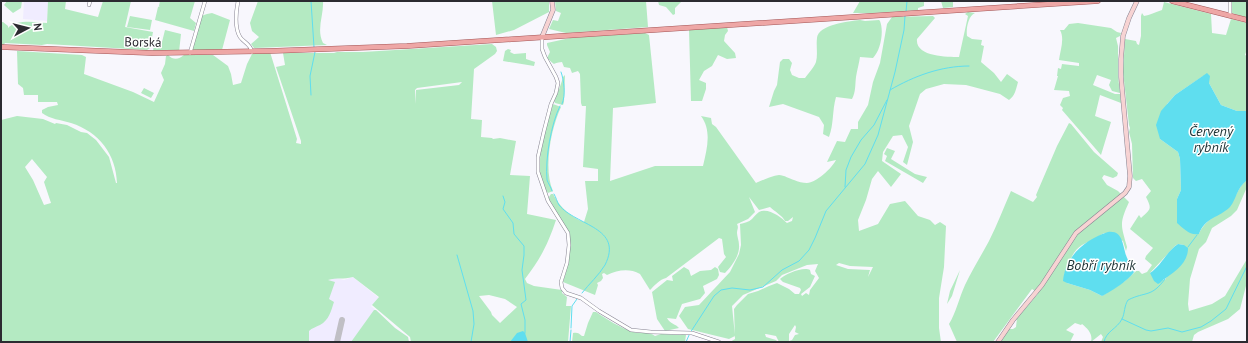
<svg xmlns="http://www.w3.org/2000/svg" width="1248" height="343" font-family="'PT Sans',sans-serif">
  <rect width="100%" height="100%" fill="#f8f7fd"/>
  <!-- built -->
  <path fill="#f0ecff" d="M 24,1 L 48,1 L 47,21 L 23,19 Z
    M 353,277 L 379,298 L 371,306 L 395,328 L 408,337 L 409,342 L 278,342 L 327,281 L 336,278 L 344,280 Z"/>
  <!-- green -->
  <path fill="#b4eac2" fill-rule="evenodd" d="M 7,1 L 22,1 L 21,8 L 13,13 L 4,5 Z
    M 48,1 L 66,1 L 65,9 L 98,17 L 103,1 L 131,1 L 125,27 L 153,32 L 150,48 L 147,50 L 47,44 L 42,45 L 5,43 L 3,46 L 1,45 L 1,22 L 3,22 L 8,26 L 8,28 C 16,19 36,22 47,23 Z
    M 160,1 L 195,1 L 190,18 L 196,23 L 194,31 L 155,20 L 158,7 L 160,6 L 159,6 Z
    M 258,1 L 323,1 C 324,15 316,29 323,43 L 327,45 L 254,48 L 251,44 L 259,37 L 252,31 L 250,23 Z
    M 492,1 L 549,1 L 549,12 L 514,30 L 496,35 Z
    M 555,1 L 646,1 L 648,27 L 566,33 L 549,29 L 553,20 L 558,21 L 561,13 L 556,11 Z
    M 658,1 L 682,1 L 675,8 L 675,14 L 673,15 L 666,7 L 659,5 Z
    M 860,1 L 924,1 L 924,6 L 918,8 L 918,10 L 873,13 L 853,13 Z
    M 941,1 L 953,1 L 953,7 L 943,8 Z
    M 1232,1 L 1247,1 L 1247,18 L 1232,13 Z
    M 1164,2 L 1211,14 L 1212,33 L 1226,35 L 1231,19 L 1247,23 L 1247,49 L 1245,55 L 1247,56 L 1247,111 L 1237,111 L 1221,105 L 1209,83 L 1203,76 L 1175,95 L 1167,104 L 1160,139 L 1178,152 L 1180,159 L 1181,190 L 1177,199 L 1199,234 C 1205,218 1225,212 1234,198 C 1239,191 1239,186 1247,180 L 1247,187 L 1237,210 L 1231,216 L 1212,228 L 1206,242 L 1199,249 L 1190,279 L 1188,304 L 1189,311 L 1212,304 L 1225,296 L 1247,259 L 1247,282 L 1240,309 L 1228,319 L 1198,332 L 1194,335 L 1192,342 L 1101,342 L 1103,337 L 1101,334 L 1091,342 C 1093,334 1088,329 1082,324 L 1081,325 L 1075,323 L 1066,330 L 1074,334 L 1070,342 L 1000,342 L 1009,329 L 1013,329 L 1016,327 L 1017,318 L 1037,295 L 1038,293 L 1032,289 L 993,342 L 957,342 L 949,324 C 956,313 959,298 965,285 C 972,270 981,256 989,241 C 997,225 1004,207 1011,191 L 1033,202 L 1037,197 L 1036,195 L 1057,146 L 1069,123 L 1071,124 L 1094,152 L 1118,173 L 1117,176 L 1113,178 L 1104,175 L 1102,178 L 1107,185 L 1118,191 L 1129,202 C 1119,224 1121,225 1127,247 L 1126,251 L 1123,241 L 1104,233 C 1097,238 1089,241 1082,245 C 1072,251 1068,265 1064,275 L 1067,283 L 1090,290 L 1102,296 L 1125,281 L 1136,271 L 1139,271 L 1142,274 L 1147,272 L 1152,265 L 1145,259 L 1146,256 L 1153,248 L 1130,229 L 1139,215 L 1141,218 C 1151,209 1152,209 1146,197 L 1151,191 L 1142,179 L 1136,181 L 1133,178 L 1132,144 L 1129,132 L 1130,128 L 1129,125 L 1123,72 L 1125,39 L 1136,41 L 1137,44 L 1139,45 L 1141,36 L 1141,16 L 1142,13 L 1144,16 C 1150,15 1155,12 1162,10 ZM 1178,244 L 1184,245 L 1165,280 L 1163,280 L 1150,273 L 1175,246 Z
    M 968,12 L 975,13 C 968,16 966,29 967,36 L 972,39 L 982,40 L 981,45 L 984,46 L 981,62 L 994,73 L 1001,82 L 1007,74 L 1018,82 C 1016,89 1015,96 1009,100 L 1000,94 L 966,85 L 944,84 L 926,89 L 920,94 L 909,126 L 913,142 L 907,165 L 903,162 L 908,147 L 902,135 L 893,136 L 883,152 L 882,161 L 901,174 L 891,187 L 878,171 L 872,179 L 866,200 L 858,220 L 859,231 L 878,224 L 890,204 L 905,201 L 918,216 L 930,220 L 935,225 L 940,222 L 946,226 L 944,267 L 939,298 L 939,328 L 941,342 L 779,342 L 776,336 L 766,334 L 765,334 L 766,337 L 776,340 L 777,341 L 730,342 L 735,339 L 734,309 L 737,305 L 748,294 L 758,291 L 769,286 L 777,283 L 789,289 L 795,294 L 799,294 L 801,290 L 800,288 L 783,282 L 780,279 C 785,274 804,266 810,270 L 811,274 L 815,276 L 810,287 L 801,294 L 802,296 L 806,293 L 809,295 L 810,290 L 819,278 L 815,271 L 818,264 L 807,265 L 782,275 L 776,281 L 743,295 L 732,306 L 735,336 L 729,339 L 688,329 L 679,316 L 685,307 L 699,305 L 730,272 L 739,254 L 741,245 L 740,224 C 744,223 749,222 752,219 C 754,217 756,214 759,212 C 768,207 781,217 787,223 L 792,221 L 793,217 L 788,221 L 785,221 C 783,216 774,211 770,207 L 759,210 L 749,197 L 755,212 L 748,219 L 737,224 C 739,228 737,229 737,233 C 737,236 739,241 739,245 C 740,255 732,266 725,273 L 720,272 L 718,267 L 726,257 L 724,254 L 722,239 L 719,238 L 666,278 C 660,279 654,286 650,290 L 640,274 C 629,268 618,270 607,275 L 604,273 L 602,274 L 603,278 L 601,281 L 597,283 L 598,285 L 595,295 L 563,282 L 567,268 L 569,234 L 549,200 L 549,197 L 551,194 L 553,194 C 560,207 570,217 584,222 L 588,209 L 585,181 L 598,181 L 598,169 L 583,167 L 586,106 L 582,106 L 581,103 L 580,74 L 578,71 L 572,73 L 570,68 L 564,67 L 562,62 C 551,63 557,67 547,58 L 550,52 L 547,45 L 547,43 L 570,38 L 645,33 L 649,35 L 656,103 L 613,108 L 610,181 L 655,166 L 703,166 C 707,149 712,131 701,116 L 711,118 L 712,124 L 716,127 L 756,183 C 760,181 775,175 779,175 C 784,175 790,179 794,180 C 798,182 803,183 807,183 C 816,183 832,168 836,160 L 827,162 L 837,141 L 845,142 L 851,129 L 858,129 L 858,122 L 868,105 L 873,82 L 880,63 L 887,24 L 892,17 L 933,16 L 935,18 L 917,39 C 915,57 947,57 959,57 L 968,16 L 965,14 ZM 839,263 L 850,266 L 873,267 L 868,277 L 870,270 L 848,269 L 836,265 ZM 795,325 L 796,327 L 795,332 L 799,334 L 795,335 L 792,340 L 789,341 L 789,334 Z
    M 212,13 L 230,20 L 222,50 L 192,51 L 201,16 L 207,14 Z
    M 130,16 L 152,20 L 150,30 L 127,27 Z
    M 860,20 L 865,21 L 879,20 L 880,21 C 884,31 881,50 873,58 L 860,57 C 859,64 857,70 856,77 C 855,84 856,92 852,99 L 836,97 C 832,111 834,124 829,137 L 823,134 L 824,125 L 819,117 L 783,104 L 769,107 L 774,91 L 777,85 L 780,62 L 783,59 L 789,59 L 792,63 L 790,70 L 792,75 L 799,78 L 805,78 C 809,73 814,67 816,62 C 818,54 816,46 817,38 C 818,25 849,21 860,20 Z
    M 1078,23 L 1111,28 L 1117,32 L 1121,33 L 1120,36 L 1116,38 L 1118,46 L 1118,76 L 1120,93 L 1112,91 L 1109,85 L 1111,80 L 1097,75 L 1093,85 L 1115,94 L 1120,94 L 1121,103 L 1100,95 L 1095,116 L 1111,122 L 1101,155 L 1062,110 L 1063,108 L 1060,105 L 1063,98 L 1070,96 L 1069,91 L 1054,90 L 1058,76 L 1057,76 L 1058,68 L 1061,69 L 1062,64 L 1079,66 L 1079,63 L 1059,60 C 1060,51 1065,39 1060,30 L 1064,30 L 1069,24 Z
    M 727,27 L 728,31 L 725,35 L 724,41 L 735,53 L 736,58 L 727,59 L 718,55 L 712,66 L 704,71 L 699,80 L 706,83 L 706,89 L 702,101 L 691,101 L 689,30 Z
    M 165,30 L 181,34 L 179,52 L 153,52 L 154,43 L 162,42 Z
    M 492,44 L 496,47 L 497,51 L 495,54 L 474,69 L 471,119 L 482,120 L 481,137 L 492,138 L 493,139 L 500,138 L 516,141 L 510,175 L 530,176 L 527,214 L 556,220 C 548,244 541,258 525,279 L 527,283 L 534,286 L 562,290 L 562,293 L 567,297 L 566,306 L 571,306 L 568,342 L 411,342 L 410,337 L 372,305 L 379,297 L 353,277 C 343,280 337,277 328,280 L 335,282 L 329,299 L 334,302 C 331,311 329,320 320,325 C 316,327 312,328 309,331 L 309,342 L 1,342 L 1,120 L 17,116 L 43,119 L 55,124 L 56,123 L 67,125 L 81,132 L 87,133 L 96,140 L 109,157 L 116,183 L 117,183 C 116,154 99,132 71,123 C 61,120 50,119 42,113 L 42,110 L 48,107 L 58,105 L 57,102 L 38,102 L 38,95 L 24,95 L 23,88 L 18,84 L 17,51 L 82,55 L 86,57 L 84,74 L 133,92 L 154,102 L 164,80 L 161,73 L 165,64 L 166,56 L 168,55 C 174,61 179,59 184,55 L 213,55 L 228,66 L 231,74 L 233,85 L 241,83 L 247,64 L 252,54 L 270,52 L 297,139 L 296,143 L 301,144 L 301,141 L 276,67 L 285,65 L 283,53 L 334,53 L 337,52 L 363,52 ZM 462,82 L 459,85 L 416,90 L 416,104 L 415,90 L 417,88 ZM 32,159 L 47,177 L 44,182 L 51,203 L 44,205 L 33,180 L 25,167 ZM 489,295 L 505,299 L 517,307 L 500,323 L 492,315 L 491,312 L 479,296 Z
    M 508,49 L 511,50 L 510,52 L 514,54 L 526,53 L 526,59 L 535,62 L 534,66 L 503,61 L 505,51 Z
    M 565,75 L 564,102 L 563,105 L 555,103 L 554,101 C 557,95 562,82 563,77 Z
    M 144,88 L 154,93 L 151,98 L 141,93 Z
    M 553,104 L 561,107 C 551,128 543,169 553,191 L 548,193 C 530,172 546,128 553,104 Z
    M 887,148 L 895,151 L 891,159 L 915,174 L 927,177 L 923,183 L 885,161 L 887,156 L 884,154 Z
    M 684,267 L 689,270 L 691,276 L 700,271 L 711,270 L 715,267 L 718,269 L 719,275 L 717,279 L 703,286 L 705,293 L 700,299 L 682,304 L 676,319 L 667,318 C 670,324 676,324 679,328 L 665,331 L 657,319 L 652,292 L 667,280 L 673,281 L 672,276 Z
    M 960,270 L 952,296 L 947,304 L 950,291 Z
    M 374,310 L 376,310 L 395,328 L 408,337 L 409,342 L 351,342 Z
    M 593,312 L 596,312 C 608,320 619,327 633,332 C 640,334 649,331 655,336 L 661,334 L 680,335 L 685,333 L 686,335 L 685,342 L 572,342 L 573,333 C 577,332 579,333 582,336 L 584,336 L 588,323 Z"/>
  <!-- water -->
  <path fill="#5fdeef" d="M 1207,73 L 1210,76 L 1209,83 L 1221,105 L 1237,111 L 1247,111 L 1247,180 C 1236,189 1237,198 1230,207 C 1219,218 1205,217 1199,234 C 1190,236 1183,228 1177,223 L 1177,199 L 1181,190 L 1180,159 L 1178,152 L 1160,139 L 1156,125 L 1161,111 L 1175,95 Z
    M 1108,232 C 1125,230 1122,249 1128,260 C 1130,264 1135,265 1136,269 C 1132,278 1111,292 1102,296 L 1090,290 L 1067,283 L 1063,281 C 1065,256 1086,239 1108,232 Z
    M 1178,244 L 1184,245 L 1188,248 C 1188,264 1174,272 1163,280 C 1161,282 1160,283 1158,284 L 1154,281 L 1150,273 C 1161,266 1167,251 1178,244 Z
    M 523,331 L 525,333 L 528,342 L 510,342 L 517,333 Z"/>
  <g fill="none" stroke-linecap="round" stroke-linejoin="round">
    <!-- stream -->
    <path stroke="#5fdeef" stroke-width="1" d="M 311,1 L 314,47
      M 906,12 L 907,1
      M 561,72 C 564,80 566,95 562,104
      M 890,90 C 914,76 941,66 969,66
      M 311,95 L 310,76 L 315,52
      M 845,187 L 846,170 L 851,157 L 861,140 L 874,125 L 887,100
      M 552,191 C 551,187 548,183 547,180 C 545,159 551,124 560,106
      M 554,194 C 556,197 557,202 559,205 C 576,226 624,227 605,265 C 599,275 589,284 582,293
      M 503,196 L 505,202 L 503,209 L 513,223 L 514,234 L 524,246 L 524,255 L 522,270 L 526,300 L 521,304 L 525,320 L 525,333
      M 1188,247 L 1197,235
      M 457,255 L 473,311 L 474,324 L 471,342
      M 1122,319 L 1146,330 L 1151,331 L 1168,328 L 1182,332 L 1201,327 L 1211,321 L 1226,309 L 1247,266
      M 571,328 L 572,306 L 577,299
      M 570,342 L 571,330
      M 686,342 L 690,333 L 714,296 L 721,290 L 732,288 L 750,290 L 763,287 L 782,270 L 799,261 L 809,250 L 815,238 L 826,211 L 865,164 L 878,135 L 895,72 L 904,30 L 905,16
      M 1104,342 C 1106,331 1117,329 1122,319 C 1125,313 1124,306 1128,300 C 1146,291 1151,298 1165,279"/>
    <!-- taxiway -->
    <path stroke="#c0bfc5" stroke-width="6" d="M 337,342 L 342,320"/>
    <!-- street casing -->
    <g stroke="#868391" stroke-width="4">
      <path id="street" d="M 238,1 C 236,12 234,27 240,37 C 244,43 250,43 252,52
        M 89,5 L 90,1
        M 1230,16 L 1230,1
        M 542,37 L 542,49 L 545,57 L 556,77 L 558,83 L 556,93 L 551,104 L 544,131 L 538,157 L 538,172 L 548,201 L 568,233 L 569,245 L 567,263 L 561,282 L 562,288 L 566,293 L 581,298 L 599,311 L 631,330 L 651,332 L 692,333 L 719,342
        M 190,53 L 205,1"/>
    </g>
    <!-- secondary casing -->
    <g stroke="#868391" stroke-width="5">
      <path id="secondary" d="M 542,37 L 553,10 L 552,1
        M 998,342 L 1013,320 L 1042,285 L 1076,233 L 1125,193 L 1129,187 L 1130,176 L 1121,77 L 1121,59 L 1123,36 L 1129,18 L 1137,1"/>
    </g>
    <!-- primary casing -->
    <g stroke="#a35657" stroke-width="5.5">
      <path id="primary" d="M 1172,1 L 1247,20
        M 1,47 L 152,53 L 270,51 L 407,46 L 1098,1"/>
    </g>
    <!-- street -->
    <use href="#street" stroke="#fff" stroke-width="3"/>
    <!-- secondary -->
    <use href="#secondary" stroke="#f7d3d3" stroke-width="4"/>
    <!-- primary -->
    <use href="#primary" stroke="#eea7a6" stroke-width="4.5"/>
  </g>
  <g text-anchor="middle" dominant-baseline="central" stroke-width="3" stroke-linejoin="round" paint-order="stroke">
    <!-- street labels -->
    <g font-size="13" fill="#2c2b31" stroke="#fff">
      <text transform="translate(143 42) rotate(1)">Borská</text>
    </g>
    <!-- water labels -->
    <g font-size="14" font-style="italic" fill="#1a3033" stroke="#fff">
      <text x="1211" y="131">Červený<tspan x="1211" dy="16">rybník</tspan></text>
      <text x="1101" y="265">Bobří rybník</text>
    </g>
  </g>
  <!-- border -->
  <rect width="1248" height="343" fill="none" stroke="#2c2b31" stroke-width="4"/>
  <!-- north arrow -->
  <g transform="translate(28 28) rotate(83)" stroke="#ffffff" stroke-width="3" paint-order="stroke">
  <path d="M0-3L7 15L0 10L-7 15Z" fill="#2c2b31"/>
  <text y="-6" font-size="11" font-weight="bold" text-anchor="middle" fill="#2c2b31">N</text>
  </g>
</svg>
